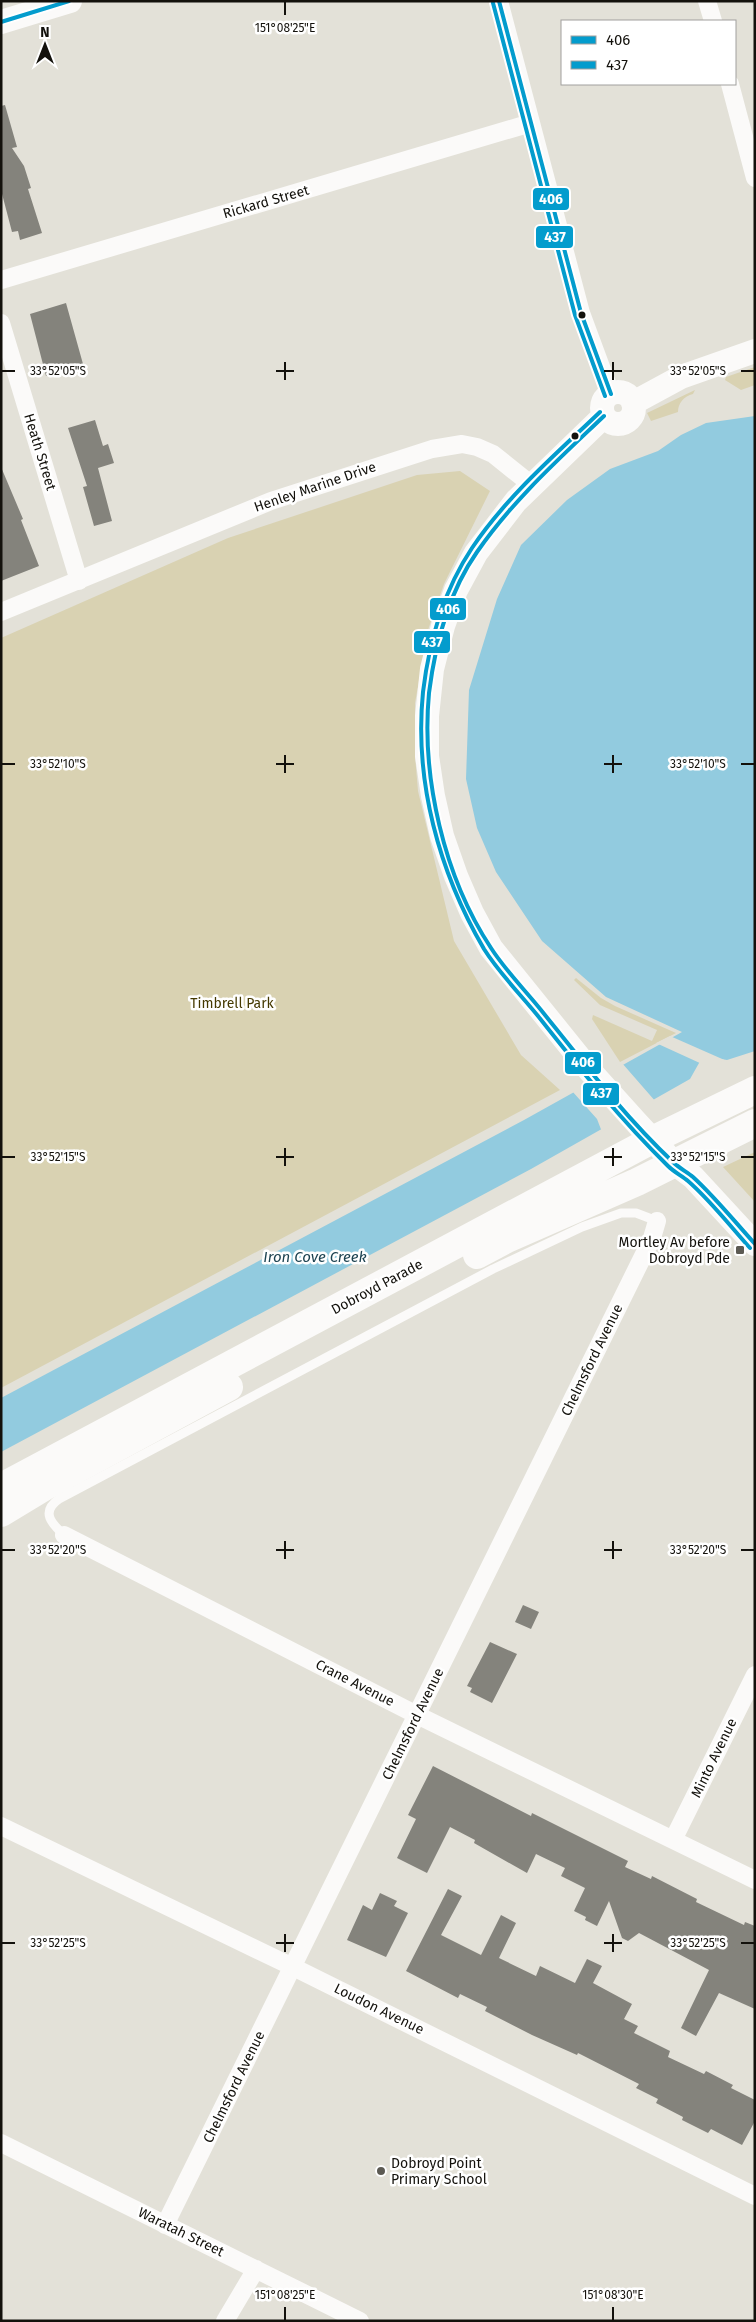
<svg xmlns="http://www.w3.org/2000/svg" width="756" height="2322" font-family="'Fira Sans',sans-serif">
  <rect width="100%" height="100%" fill="#e3e1d8"/>
  <!-- green -->
  <path fill="#d9d2b2" d="M 755,367 L 755,385 L 741,390 L 725,380 L 726,377 Z
    M 695,390 L 693,394 C 684,396 678,403 678,412 L 651,421 L 647,413 Z
    M 460,471 L 490,491 L 444,584 L 428,630 L 415,703 L 415,756 L 418,791 L 454,941 L 521,1055 L 560,1090 L 1,1388 L 1,638 L 228,538 L 417,475 Z
    M 576,978 L 601,998 L 615,1006 L 676,1033 L 620,1062 L 592,1019 L 593,1015 L 652,1041 L 657,1030 L 600,1005 L 574,980 Z
    M 755,1152 L 755,1202 L 723,1167 Z"/>
  <!-- water -->
  <path fill="#92cbdf" d="M 755,416 L 755,1051 L 727,1060 L 703,1056 L 690,1079 L 531,1169 L 1,1452 L 1,1398 L 524,1120 L 682,1032 L 606,997 L 542,941 L 496,872 L 477,828 L 466,779 L 469,690 L 497,599 L 521,545 L 567,500 L 610,469 L 658,451 L 681,435 L 706,423 Z"/>
  <!-- pier -->
  <path fill="#e3e1d8" d="M 670,1036 L 729,1062 L 705,1059 L 702,1064 L 656,1043 Z
    M 622,1063 L 656,1102 L 602,1132 L 597,1119 L 572,1091 Z"/>
  <!-- building -->
  <path fill="#84837c" d="M 5,105 L 17,147 L 12,148 L 24,166 L 31,188 L 28,189 L 42,233 L 20,240 L 18,231 L 12,232 L 1,190 L 1,106 Z
    M 66,303 L 83,364 L 46,376 L 30,314 Z
    M 95,420 L 103,446 L 108,444 L 114,463 L 98,468 L 112,521 L 94,526 L 83,487 L 87,486 L 68,428 Z
    M 1,467 L 23,519 L 21,520 L 39,566 L 1,581 Z
    M 523,1605 L 539,1612 L 531,1629 L 515,1622 Z
    M 490,1642 L 517,1654 L 492,1703 L 470,1692 L 472,1688 L 467,1686 Z
    M 433,1766 L 531,1816 L 532,1813 L 628,1861 L 625,1867 L 651,1879 L 652,1876 L 697,1899 L 696,1902 L 744,1925 L 745,1922 L 755,1926 L 755,2009 L 719,1993 L 696,2036 L 681,2028 L 709,1970 L 639,1933 L 628,1941 L 622,1938 L 609,1901 L 597,1926 L 585,1920 L 586,1917 L 574,1911 L 585,1888 L 561,1876 L 565,1868 L 536,1854 L 527,1873 L 474,1843 L 475,1840 L 450,1827 L 427,1873 L 397,1858 L 416,1819 L 408,1815 Z
    M 448,1889 L 462,1896 L 441,1935 L 481,1955 L 501,1915 L 516,1923 L 499,1958 L 536,1976 L 540,1966 L 575,1983 L 587,1959 L 602,1966 L 593,1983 L 632,2004 L 624,2019 L 638,2026 L 634,2033 L 670,2051 L 668,2057 L 704,2074 L 706,2071 L 733,2085 L 731,2088 L 755,2100 L 755,2121 L 742,2145 L 711,2129 L 708,2133 L 682,2120 L 683,2117 L 656,2103 L 658,2099 L 636,2088 L 639,2084 L 578,2053 L 577,2055 L 532,2035 L 485,2011 L 487,2007 L 460,1994 L 458,1998 L 406,1971 Z
    M 380,1893 L 397,1901 L 394,1906 L 408,1913 L 386,1957 L 347,1940 L 363,1905 L 372,1910 Z"/>
  <g fill="none" stroke-linecap="round" stroke-linejoin="round">
    <!-- lane -->
    <path stroke="#fbfaf9" stroke-width="9" d="M 64,1535 C 52,1524 40,1512 59,1499 L 493,1269 L 582,1227 L 621,1213 L 636,1213 L 657,1221"/>
    <!-- street -->
    <path stroke="#fbfaf9" stroke-width="18" d="M 499,1 L 581,313 L 611,394
      M 707,1 L 713,21
      M 730,84 L 755,178
      M 1,280 L 531,123
      M 1,323 L 79,581
      M 1,612 L 271,501 L 432,449 L 462,444 L 477,447 L 493,454 L 533,486
      M 64,1535 L 417,1715 L 755,1880
      M 1,1826 L 293,1967 L 755,2196
      M 673,1840 L 755,1675
      M 1,2143 L 360,2321
      M 165,2225 L 652,1238 L 657,1221
      M 225,2321 L 256,2269"/>
    <!-- secondary -->
    <path stroke="#fbfaf9" stroke-width="24" d="M 1,22 L 70,1
      M602 408a16 16 0 1 1 32 0a16 16 0 1 1-32 0Z
      M 633,403 L 681,377 L 755,351
      M 604,416 L 516,501 L 476,553 L 456,590 L 443,626 L 432,669 L 427,716 L 427,756 L 433,796 L 442,836 L 456,876 L 472,913 L 491,948 L 591,1072 L 636,1122 L 674,1163 L 693,1177 L 755,1244"/>
    <!-- highway -->
    <path stroke="#fbfaf9" stroke-width="28" d="M 477,1255 L 507,1239 L 637,1182 L 755,1123
      M 1,1487 L 652,1140 L 755,1090
      M 1,1513 L 44,1487 L 229,1387"/>
    <!-- bus-1 casing -->
    <g stroke="#fff" stroke-width="8">
      <path id="bus-1" d="M 499,1 L 581,313 L 611,394
        M 1,22 L 69,1
        M 604,416 C 559,459 513,500 477,552 C 449,592 435,645 429,693 C 421,777 444,877 491,948 C 505,970 525,990 541,1010 C 582,1061 626,1118 673,1162 C 679,1168 687,1172 693,1177 C 715,1197 735,1222 755,1244"/>
    </g>
    <!-- bus-2 casing -->
    <g stroke="#fff" stroke-width="8">
      <path id="bus-2" d="M 493,3 L 575,315 L 605,396
        M 600,412 C 555,455 507,496 472,548 C 444,590 429,642 423,692 C 414,781 439,872 484,949 C 499,973 521,995 538,1016 C 579,1068 621,1120 668,1166 C 674,1172 682,1176 688,1181 C 711,1201 730,1226 750,1248"/>
    </g>
    <!-- bus-1 -->
    <use href="#bus-1" stroke="#039ccd" stroke-width="4"/>
    <!-- bus-2 -->
    <use href="#bus-2" stroke="#039ccd" stroke-width="4"/>
  </g>
  <!-- ticks -->
  <path fill="none" stroke="#13110c" stroke-width="2" d="M 285,2 L 285,15M 285,362 L 285,380M 613,362 L 613,380M 2,371 L 15,371M 276,371 L 294,371M 604,371 L 622,371M 741,371 L 754,371M 285,755 L 285,773M 613,755 L 613,773M 2,764 L 15,764M 276,764 L 294,764M 604,764 L 622,764M 741,764 L 754,764M 285,1148 L 285,1166M 613,1148 L 613,1166M 2,1157 L 15,1157M 276,1157 L 294,1157M 604,1157 L 622,1157M 741,1157 L 754,1157M 285,1541 L 285,1559M 613,1541 L 613,1559M 2,1550 L 15,1550M 276,1550 L 294,1550M 604,1550 L 622,1550M 741,1550 L 754,1550M 285,1934 L 285,1952M 613,1934 L 613,1952M 2,1943 L 15,1943M 276,1943 L 294,1943M 604,1943 L 622,1943M 741,1943 L 754,1943M 285,2307 L 285,2320M 613,2307 L 613,2320"/>
  <!-- markers -->
  <g fill="#13110c" stroke="#fff" stroke-width="2">
    <circle cx="582" cy="315" r="4.5"/>
    <circle cx="575" cy="436" r="4.5"/>
  </g>
  <g fill="#5c5a53" stroke="#fff" stroke-width="2">
    <rect x="735" y="1245" width="10" height="10" rx="2.5"/>
    <circle cx="381" cy="2171" r="5"/>
  </g>
  <g text-anchor="middle" dominant-baseline="central" stroke-width="5" stroke-linejoin="round" paint-order="stroke">
    <!-- street labels -->
    <g font-size="14" fill="#13110c" stroke="#fff">
      <text transform="translate(266 202) rotate(-16)">Rickard Street</text>
      <text transform="translate(40 452) rotate(73)">Heath Street</text>
      <text transform="translate(315 487) rotate(-19)">Henley Marine Drive</text>
      <text transform="translate(377 1287) rotate(-28)">Dobroyd Parade</text>
      <text transform="translate(592 1360) rotate(-64)">Chelmsford Avenue</text>
      <text transform="translate(355 1683) rotate(27)">Crane Avenue</text>
      <text transform="translate(413 1724) rotate(-64)">Chelmsford Avenue</text>
      <text transform="translate(714 1758) rotate(-64)">Minto Avenue</text>
      <text transform="translate(379 2009) rotate(26)">Loudon Avenue</text>
      <text transform="translate(234 2087) rotate(-64)">Chelmsford Avenue</text>
      <text transform="translate(181 2232) rotate(26)">Waratah Street</text>
    </g>
    <!-- park labels -->
    <g font-size="14" fill="#453900" stroke="#fff">
      <text x="232" y="1003">Timbrell Park</text>
    </g>
    <!-- poi labels -->
    <g font-size="14" fill="#13110c" stroke="#fff" text-anchor="end">
      <text x="730" y="1242">Mortley Av before<tspan x="730" dy="16">Dobroyd Pde</tspan></text>
      <text x="391" y="2163" text-anchor="start">Dobroyd Point<tspan x="391" dy="16">Primary School</tspan></text>
    </g>
    <!-- water labels -->
    <g font-size="15" font-style="italic" fill="#1c4250" stroke="#fff">
      <text x="315" y="1257">Iron Cove Creek</text>
    </g>
  </g>
  <g font-size="12" text-anchor="middle" fill="#13110c" stroke="#fff" stroke-width="5" stroke-linejoin="round" paint-order="stroke">
    <text x="285" y="32">151°08'25"E</text>
    <text x="58" y="375">33°52'05"S</text>
    <text x="698" y="375">33°52'05"S</text>
    <text x="58" y="768">33°52'10"S</text>
    <text x="698" y="768">33°52'10"S</text>
    <text x="58" y="1161">33°52'15"S</text>
    <text x="698" y="1161">33°52'15"S</text>
    <text x="58" y="1554">33°52'20"S</text>
    <text x="698" y="1554">33°52'20"S</text>
    <text x="58" y="1947">33°52'25"S</text>
    <text x="698" y="1947">33°52'25"S</text>
    <text x="285" y="2299">151°08'25"E</text>
    <text x="613" y="2299">151°08'30"E</text>
  </g>
  <g stroke="#fff" stroke-width="2">
    <rect x="532" y="187" width="38" height="24" rx="5" fill="#039ccd"/>
    <rect x="535" y="225" width="39" height="24" rx="5" fill="#039ccd"/>
    <rect x="429" y="597" width="38" height="24" rx="5" fill="#039ccd"/>
    <rect x="413" y="630" width="38" height="24" rx="5" fill="#039ccd"/>
    <rect x="564" y="1051" width="38" height="24" rx="5" fill="#039ccd"/>
    <rect x="582" y="1082" width="38" height="24" rx="5" fill="#039ccd"/>
  </g>
  <g font-size="14" text-anchor="middle" font-weight="bold" fill="#fff">
    <text x="551" y="204">406</text>
    <text x="555" y="242">437</text>
    <text x="448" y="614">406</text>
    <text x="432" y="647">437</text>
    <text x="583" y="1067">406</text>
    <text x="601" y="1098">437</text>
  </g>
  <!-- border -->
  <rect width="756" height="2322" fill="none" stroke="#13110c" stroke-width="5"/>
  <!-- legend -->
  <rect x="561" y="20" width="175" height="65" fill="#ffffff" stroke="#a1a09e"/>
  <rect x="571" y="36" width="25" height="8" fill="#039ccd" stroke="#a1a09e"/>
  <text x="606" y="45" font-size="15" fill="#13110c">406</text>
  <rect x="571" y="61" width="25" height="8" fill="#039ccd" stroke="#a1a09e"/>
  <text x="606" y="70" font-size="15" fill="#13110c">437</text>
  <!-- north arrow -->
  <g transform="translate(45 45)" stroke="#ffffff" stroke-width="4" paint-order="stroke">
  <path d="M0-4L9 19L0 12L-9 19Z" fill="#13110c"/>
  <text y="-8" font-size="14" font-weight="bold" text-anchor="middle" fill="#13110c">N</text>
  </g>
</svg>
